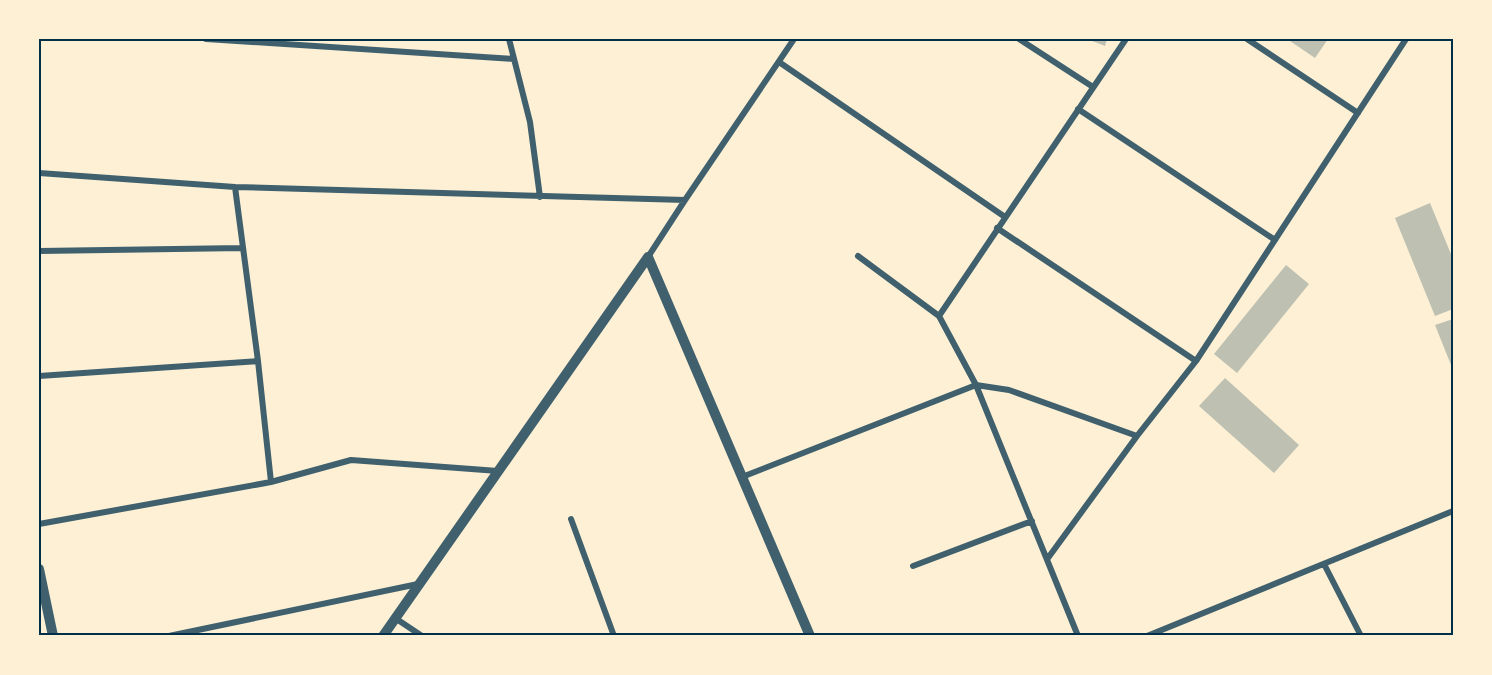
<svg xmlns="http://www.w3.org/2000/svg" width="1492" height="675" font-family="'Work Sans',sans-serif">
  <rect width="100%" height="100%" fill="#fdf0d5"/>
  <!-- building -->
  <path fill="#bec0b2" d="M 1087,39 L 1107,39 L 1105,46 Z
    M 1287,39 L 1328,39 L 1315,58 Z
    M 1430,203 L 1453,259 L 1453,309 L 1435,316 L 1395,218 Z
    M 1286,265 L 1309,284 L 1237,373 L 1214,354 Z
    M 1453,319 L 1453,370 L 1435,325 Z
    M 1225,378 L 1299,445 L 1274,473 L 1199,406 Z"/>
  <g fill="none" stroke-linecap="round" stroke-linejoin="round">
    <!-- minor -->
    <path stroke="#3f606c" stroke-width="6" d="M 206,39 L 514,59
      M 509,39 L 530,122 L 540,197
      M 1019,39 L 1093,87
      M 1247,39 L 1358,113
      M 779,62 L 1005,217
      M 1078,109 L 1275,240
      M 39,173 L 235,187 L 685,200
      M 235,187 L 258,361 L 271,482
      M 997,228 L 1196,361
      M 39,251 L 243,248
      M 858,256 L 939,316 L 976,385 L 1078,636
      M 648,257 L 685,200 L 794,39
      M 939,316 L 1126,39
      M 39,376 L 258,361
      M 742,477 L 976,385 L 1009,390 L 1137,436
      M 571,519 L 614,636
      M 39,524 L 271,482 L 351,460 L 498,471
      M 1048,558 L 1137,436 L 1196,361 L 1406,39
      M 1324,564 L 1361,636
      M 913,566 L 1032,521
      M 395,618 L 422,636
      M 169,636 L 418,584
      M 1147,636 L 1453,511"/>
    <!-- tertiary -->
    <path stroke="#3f606c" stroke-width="10" d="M 648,257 L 810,636
      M 39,569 L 53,636
      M 383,636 L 648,257"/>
  </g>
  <!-- border -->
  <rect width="1492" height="675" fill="none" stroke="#fdf0d5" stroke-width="81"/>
  <rect x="40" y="40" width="1412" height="594" fill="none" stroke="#003049" stroke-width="2"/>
</svg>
